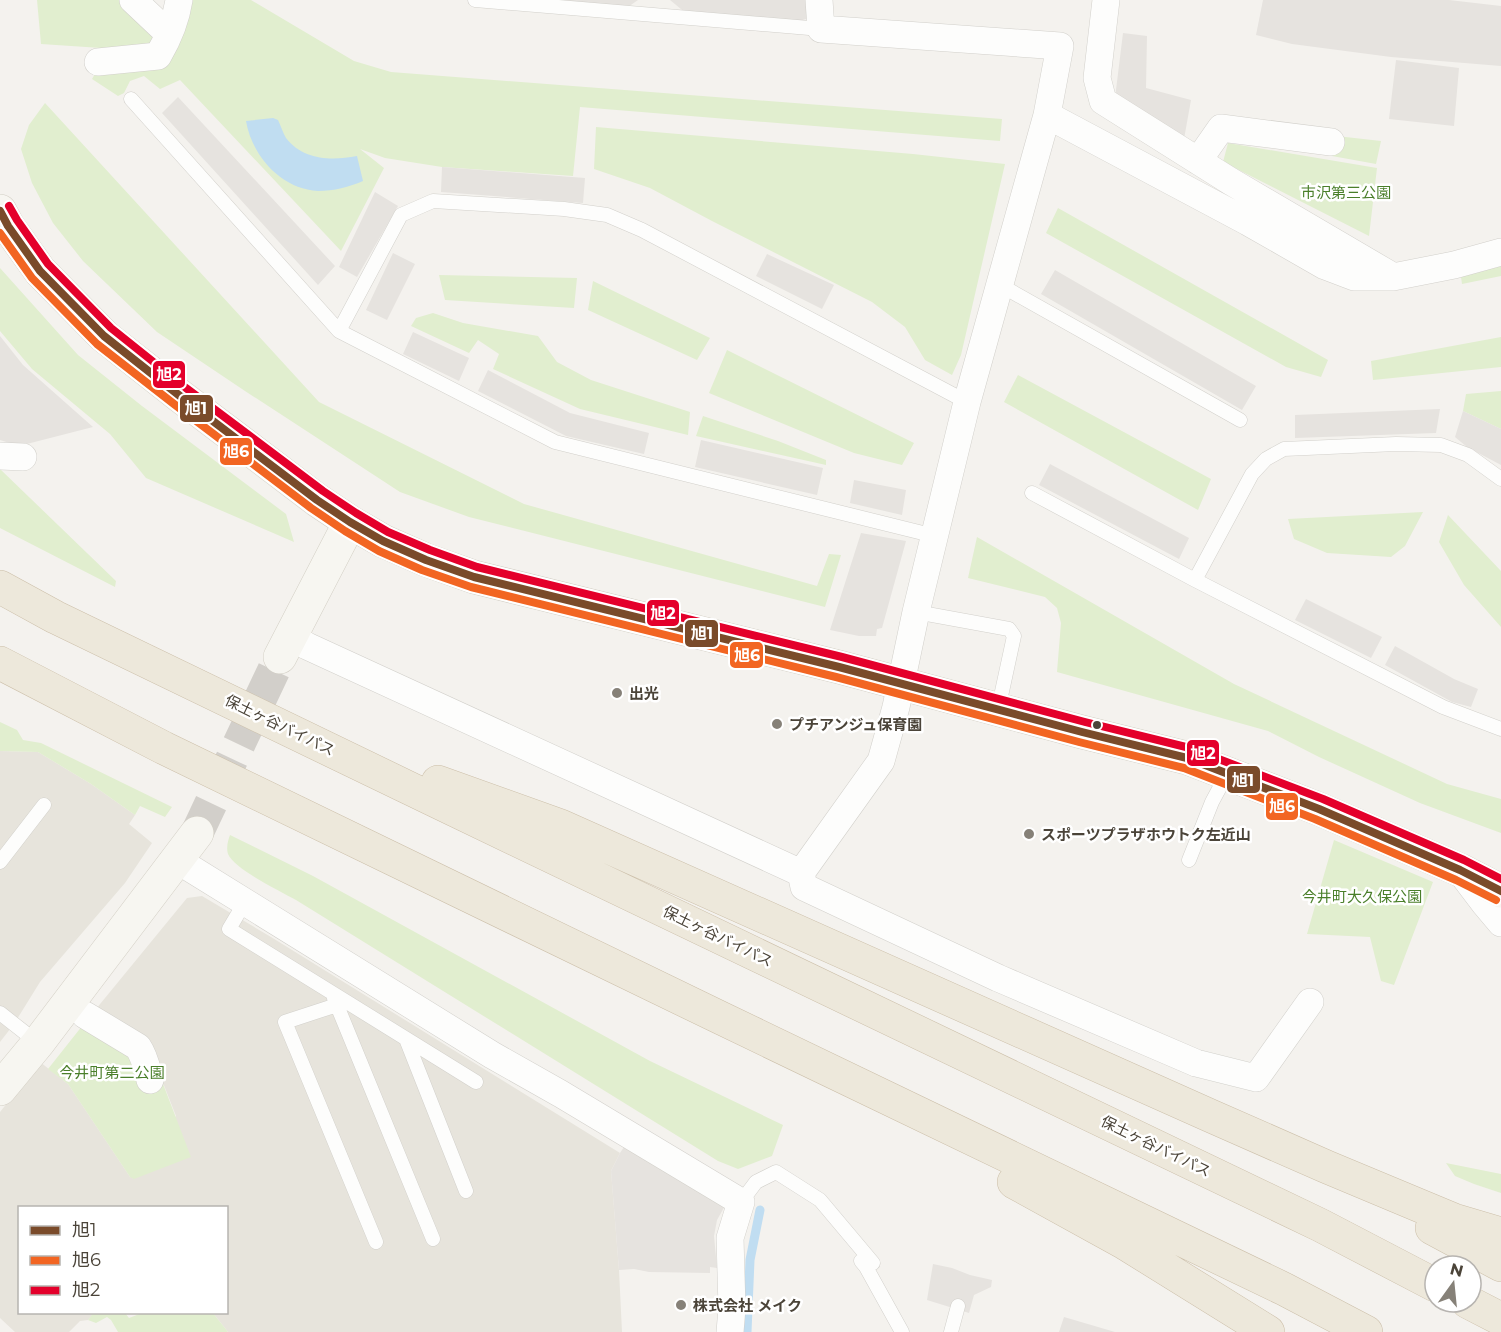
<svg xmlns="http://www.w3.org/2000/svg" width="1501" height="1332" font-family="Montserrat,'Noto Sans JP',sans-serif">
  <rect width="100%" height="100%" fill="#f4f2ee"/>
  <!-- residential -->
  <path fill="#e7e4dc" d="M 0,751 L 38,752 L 91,784 L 135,815 L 129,824 L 152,843 L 125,883 L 40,982 L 14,1024 L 0,1042 Z
    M 202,896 L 271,937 L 620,1153 L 611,1171 L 619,1270 L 622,1332 L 228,1332 L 213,1313 L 226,1312 L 226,1208 L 20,1208 L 20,1312 L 94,1313 L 88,1320 L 80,1321 L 69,1332 L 15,1332 L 0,1318 L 0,1112 L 40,1062 L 68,1084 L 130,1177 L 176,1116 L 147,1042 L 96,1009 L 187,898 Z"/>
  <!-- green -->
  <path fill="#e1eecf" d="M 37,0 L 122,0 L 157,39 L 150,48 L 131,50 L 41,44 Z
    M 183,0 L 251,0 L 354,61 L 391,72 L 1002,119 L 1000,141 L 580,107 L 573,176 L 442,167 L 385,158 L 360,149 L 384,168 L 341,251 L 180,80 L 160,89 L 144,76 L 130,81 L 124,93 L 118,96 L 92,79 L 99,67 L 161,59 Z
    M 45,103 L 319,402 L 524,504 L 817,586 L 829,554 L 841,555 L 825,607 L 469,517 L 400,492 L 245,391 L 157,332 L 83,261 L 53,223 L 32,183 L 21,149 L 29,125 Z
    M 1230,124 L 1381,141 L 1376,164 L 1228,137 Z
    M 596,127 L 913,154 L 1005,164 L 961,355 L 952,375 L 925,360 L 905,327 L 872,302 L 712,221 L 650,188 L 594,169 Z
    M 1228,143 L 1377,168 L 1369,236 L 1223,162 Z
    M 1058,208 L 1328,360 L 1321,377 L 1286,367 L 1046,233 Z
    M 1501,266 L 1501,276 L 1462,284 L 1461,277 Z
    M 0,268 L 78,355 L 142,406 L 286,514 L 294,542 L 146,478 L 110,434 L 32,369 L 0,331 Z
    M 439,275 L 577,278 L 574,308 L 445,300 Z
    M 593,281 L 710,338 L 697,360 L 588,310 Z
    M 433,313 L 463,323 L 538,336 L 557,362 L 591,380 L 690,412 L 688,435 L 580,409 L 493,369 L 499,354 L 478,340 L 469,353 L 411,326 L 416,318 Z
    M 1501,337 L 1501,367 L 1373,380 L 1371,361 Z
    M 727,350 L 914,443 L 902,465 L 854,453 L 709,393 Z
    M 1018,375 L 1211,479 L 1198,510 L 1004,402 Z
    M 1501,391 L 1501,429 L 1463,411 L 1466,394 Z
    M 703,416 L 778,441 L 826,460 L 826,465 L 696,436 Z
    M 0,469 L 116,581 L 115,587 L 0,528 Z
    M 1423,512 L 1405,546 L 1391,557 L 1327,553 L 1294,539 L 1288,519 Z
    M 1448,515 L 1501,571 L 1501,627 L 1464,585 L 1439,542 Z
    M 977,537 L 1234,684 L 1447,784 L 1501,799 L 1501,833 L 1420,803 L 1319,757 L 1268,731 L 1057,672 L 1061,623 L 1057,608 L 1045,597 L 968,578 Z
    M 0,722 L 17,730 L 23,740 L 41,743 L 172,807 L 165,817 L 140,806 L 135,815 L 91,784 L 38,752 L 0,751 Z
    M 230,835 L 313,876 L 650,1061 L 783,1125 L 772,1156 L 738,1169 L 718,1161 L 296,900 C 280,891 234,869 228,854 C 226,848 228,840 230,835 Z
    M 1334,840 L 1433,882 L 1394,985 L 1381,981 L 1370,937 L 1307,934 Z
    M 94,1011 L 147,1042 L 191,1157 L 134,1179 L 130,1177 L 68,1084 L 48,1069 Z
    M 1446,1163 L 1501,1174 L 1501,1193 L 1474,1184 L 1455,1176 Z
    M 94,1312 L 125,1313 L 129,1318 L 142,1313 L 213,1313 L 228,1332 L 118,1332 L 111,1320 L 107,1317 L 96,1323 L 88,1320 Z"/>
  <!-- parking -->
  <path fill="#e6e3df" d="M 544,0 L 638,0 L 628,7 Z
    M 670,0 L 811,0 L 812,12 L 806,19 L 793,23 L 687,14 Z
    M 1263,0 L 1449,0 L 1501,6 L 1501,66 L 1391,57 L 1292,44 L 1256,35 Z
    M 1123,33 L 1147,36 L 1146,88 L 1191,100 L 1184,139 L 1115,98 Z
    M 1396,60 L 1459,68 L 1454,126 L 1389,119 Z
    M 178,97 L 335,266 L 318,285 L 162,113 Z
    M 442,167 L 585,178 L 583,203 L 441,192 Z
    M 375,192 L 398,206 L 357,277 L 339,267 Z
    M 393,253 L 415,264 L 387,320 L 366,310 Z
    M 767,254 L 834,285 L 822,309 L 756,276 Z
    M 1055,270 L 1256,386 L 1242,410 L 1041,294 Z
    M 413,332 L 469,358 L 459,381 L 403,354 Z
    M 0,336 L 23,365 L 93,427 L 19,446 L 0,440 Z
    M 488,370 L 570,413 L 649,433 L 644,454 L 566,436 L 478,391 Z
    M 1440,409 L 1436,433 L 1295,438 L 1295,415 Z
    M 1463,411 L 1501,429 L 1501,465 L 1467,447 L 1455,437 Z
    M 701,440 L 823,468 L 817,495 L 695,467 Z
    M 1050,464 L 1189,538 L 1179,559 L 1039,485 Z
    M 854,480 L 906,490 L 902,515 L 850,503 Z
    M 861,533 L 906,541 L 882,628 L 877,629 L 876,636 L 859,636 L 830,630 Z
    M 1306,599 L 1382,637 L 1371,658 L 1295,620 Z
    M 1395,646 L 1454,679 L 1478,689 L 1471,707 L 1452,702 L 1385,665 Z
    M 624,1147 L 726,1204 L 717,1220 L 714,1236 L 717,1268 L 710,1267 L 710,1273 L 649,1272 L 634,1269 L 619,1270 L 611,1171 L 620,1153 Z
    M 933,1264 L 952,1268 L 970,1275 L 992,1280 L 991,1287 L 974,1295 L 969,1313 L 927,1300 Z
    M 1064,1317 L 1115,1332 L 1059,1332 Z"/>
  <!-- water -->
  <path fill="#c0ddf1" d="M 273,118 L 278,120 C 281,126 283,133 286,138 C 303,160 331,161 357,156 L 363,181 C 349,187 334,191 318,191 C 281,189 252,156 246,121 Z"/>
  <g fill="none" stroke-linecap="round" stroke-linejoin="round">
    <!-- stream -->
    <path stroke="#c0ddf1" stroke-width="9" d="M 747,1332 L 750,1260 L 760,1210"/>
    <!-- secondary-tunnel -->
    <path stroke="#d2cfca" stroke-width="33" stroke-dasharray="33 16" stroke-linecap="butt" d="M 197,833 L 280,657"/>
    <!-- lane casing -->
    <g stroke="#d2d0cb" stroke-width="15">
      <path id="lane" d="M 475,0 L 821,29
        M 131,99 L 339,331 L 555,442 L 935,536
        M 1000,285 L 1240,420
        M 339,331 L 401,215 L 433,201 L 564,209 L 607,215 L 642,230 L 967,402
        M 1032,493 L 1195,580 L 1443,707 L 1501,729
        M 1195,580 L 1252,474 L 1266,459 L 1284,449 L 1396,444 L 1441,445 L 1468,455 L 1501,479
        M 916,612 L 1009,629 L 1014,636 L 998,710
        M 1189,860 L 1212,802 L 1227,774
        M 0,862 L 44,805
        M 245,902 L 229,929 L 476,1082
        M 334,998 L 433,1239
        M 337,1005 L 285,1022 L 376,1242
        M 0,1013 L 38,1043
        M 406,1039 L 466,1191
        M 741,1202 L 756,1182 L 776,1172 L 820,1200 L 873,1263 L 866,1267
        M 861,1261 L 866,1267 L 902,1332
        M 951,1332 L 958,1306"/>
    </g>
    <!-- street casing -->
    <g stroke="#d2d0cb" stroke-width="28">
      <path id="street" d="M 133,0 L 169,34
        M 1106,0 L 1097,78 L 1103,101 L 1230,181 L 1392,276
        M 98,62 L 158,56 C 168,39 176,20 179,0
        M 1047,115 L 1248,222 L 1325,266 L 1354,277 L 1393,277 L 1454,265 L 1501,252
        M 1198,161 L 1221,128 L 1331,142
        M 0,456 L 23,457
        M 291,636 L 307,646 L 801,873 L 881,761 L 896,707 L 916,612 L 967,402 L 1047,115 L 1060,46 L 821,29 L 819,0
        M 177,860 L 492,1055 L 561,1094 L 741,1202 L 730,1238 L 732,1308 L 730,1332
        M 1460,871 L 1485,904 L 1501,923
        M 801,873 L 804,887 L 998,978 L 1196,1063 L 1256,1078 L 1310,1002
        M 85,1015 L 138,1047 C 145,1057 147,1069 150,1080"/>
    </g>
    <!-- secondary casing -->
    <g stroke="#d3cfc5" stroke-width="34">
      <path id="secondary" d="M 0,211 L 8,226 L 40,271 L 104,336 L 180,396 L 317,500 L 350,522 L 383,541 L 426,560 L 474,577 L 839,667 L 1082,732 L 1187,758 L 1319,809 L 1460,870 L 1501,891
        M 280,657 L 350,522
        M 0,1089 L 38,1043 L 197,833"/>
    </g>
    <!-- highway casing -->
    <g stroke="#ccbfa9" stroke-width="34">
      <path id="highway" d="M 0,587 L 55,617 L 442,804 L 1320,1225 L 1435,1285
        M 0,663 L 164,748 L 723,1019 L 1284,1289 L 1366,1332
        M 438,782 L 561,826 L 1211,1116 L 1327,1167 L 1454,1220 L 1501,1234
        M 1014,1182 L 1123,1242 L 1268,1332
        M 1432,1228 L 1501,1265
        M 1468,1302 L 1501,1319"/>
    </g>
    <!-- lane -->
    <use href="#lane" stroke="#fdfdfc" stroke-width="14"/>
    <!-- street -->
    <use href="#street" stroke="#fdfdfc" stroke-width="27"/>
    <!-- secondary -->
    <use href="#secondary" stroke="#f7f6f1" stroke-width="33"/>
    <!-- highway -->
    <use href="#highway" stroke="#ede8db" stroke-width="33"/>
    <!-- bus-1 casing -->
    <g stroke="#fff" stroke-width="12">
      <path id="bus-1" d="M 0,211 L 8,226 L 40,271 L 104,336 L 180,396 L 317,500 L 350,522 L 383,541 L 426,560 L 474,577 L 839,667 L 1082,732 L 1187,758 L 1319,809 L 1460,870 L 1501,891"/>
    </g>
    <!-- bus-2 casing -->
    <g stroke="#fff" stroke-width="12">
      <path id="bus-2" d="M 0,233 L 32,278 L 97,344 L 174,404 L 311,508 L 345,531 L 379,551 L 422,570 L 471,587 L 836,677 L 1079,742 L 1184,768 L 1315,819 L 1456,880 L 1496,900"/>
    </g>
    <!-- bus-3 casing -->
    <g stroke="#fff" stroke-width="12">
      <path id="bus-3" d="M 9,206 L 17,220 L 48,264 L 111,328 L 186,388 L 323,491 L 356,513 L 388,532 L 430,550 L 477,567 L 842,657 L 1085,722 L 1190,748 L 1323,799 L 1464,860 L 1501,879"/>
    </g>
    <!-- bus-1 -->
    <use href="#bus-1" stroke="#7a4b2a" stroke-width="8"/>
    <!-- bus-2 -->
    <use href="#bus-2" stroke="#f26522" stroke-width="8"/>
    <!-- bus-3 -->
    <use href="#bus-3" stroke="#e4002b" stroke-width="8"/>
  </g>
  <!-- markers -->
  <g fill="#868178" stroke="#fff" stroke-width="2">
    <circle cx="617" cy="693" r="6"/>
    <circle cx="777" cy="724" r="6"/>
    <circle cx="1029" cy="834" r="6"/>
    <circle cx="681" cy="1305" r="6"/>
  </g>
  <circle fill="#4b4439" stroke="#fff" stroke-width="2" cx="1097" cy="725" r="5"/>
  <g text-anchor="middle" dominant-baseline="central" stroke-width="5" stroke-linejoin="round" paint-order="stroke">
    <!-- park labels -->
    <g font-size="15" fill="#4a7f2a" stroke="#fff">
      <text x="1346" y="192">市沢第三公園</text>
      <text x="1362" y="896">今井町大久保公園</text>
      <text x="112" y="1072">今井町第二公園</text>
    </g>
    <!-- poi labels -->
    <g font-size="15" font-weight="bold" fill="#4b4439" stroke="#fff" text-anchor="start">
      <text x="629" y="693">出光</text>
      <text x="789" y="724">プチアンジュ保育園</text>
      <text x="1041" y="834">スポーツプラザホウトク左近山</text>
      <text x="693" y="1305">株式会社 メイク</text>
    </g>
    <!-- street labels -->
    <g font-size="15" fill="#4b4439" stroke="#fff">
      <text transform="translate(280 725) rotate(26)">保土ヶ谷バイパス</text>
      <text transform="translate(718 936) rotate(26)">保土ヶ谷バイパス</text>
      <text transform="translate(1156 1146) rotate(26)">保土ヶ谷バイパス</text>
    </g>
  </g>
  <g stroke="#fff" stroke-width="2">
    <rect x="152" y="360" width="34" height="29" rx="6" fill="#e4002b"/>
    <rect x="179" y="394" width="35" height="29" rx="6" fill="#7a4b2a"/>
    <rect x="219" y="437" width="34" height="29" rx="6" fill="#f26522"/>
    <rect x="646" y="599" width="34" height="28" rx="6" fill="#e4002b"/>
    <rect x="684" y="619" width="35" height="29" rx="6" fill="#7a4b2a"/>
    <rect x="729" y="641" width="35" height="28" rx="6" fill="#f26522"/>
    <rect x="1186" y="739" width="34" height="28" rx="6" fill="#e4002b"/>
    <rect x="1226" y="765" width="35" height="29" rx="6" fill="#7a4b2a"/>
    <rect x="1265" y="792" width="34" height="29" rx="6" fill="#f26522"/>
  </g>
  <g font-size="16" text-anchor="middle" font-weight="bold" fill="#fff">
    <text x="169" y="380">旭2</text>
    <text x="196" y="414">旭1</text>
    <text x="236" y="457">旭6</text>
    <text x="663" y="619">旭2</text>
    <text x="702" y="639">旭1</text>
    <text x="747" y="661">旭6</text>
    <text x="1203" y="759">旭2</text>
    <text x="1243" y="786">旭1</text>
    <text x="1282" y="812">旭6</text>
  </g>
  <!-- legend -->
  <rect x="18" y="1206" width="210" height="108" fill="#ffffff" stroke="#b7b4b0" stroke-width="1.5"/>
  <rect x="30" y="1226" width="30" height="9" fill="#7a4b2a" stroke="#b7b4b0" stroke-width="1.5"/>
  <text x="72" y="1236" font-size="18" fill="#4b4439">旭1</text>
  <rect x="30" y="1256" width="30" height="9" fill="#f26522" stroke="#b7b4b0" stroke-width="1.5"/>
  <text x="72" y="1266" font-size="18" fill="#4b4439">旭6</text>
  <rect x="30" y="1286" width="30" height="9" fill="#e4002b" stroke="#b7b4b0" stroke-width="1.5"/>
  <text x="72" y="1296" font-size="18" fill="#4b4439">旭2</text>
  <!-- north arrow -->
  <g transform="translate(1453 1284) rotate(15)"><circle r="28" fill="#ffffff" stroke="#b7b4b0" stroke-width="1.5"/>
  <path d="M0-4.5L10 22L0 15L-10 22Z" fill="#868178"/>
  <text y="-9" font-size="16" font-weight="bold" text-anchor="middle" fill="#4b4439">N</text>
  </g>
</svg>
